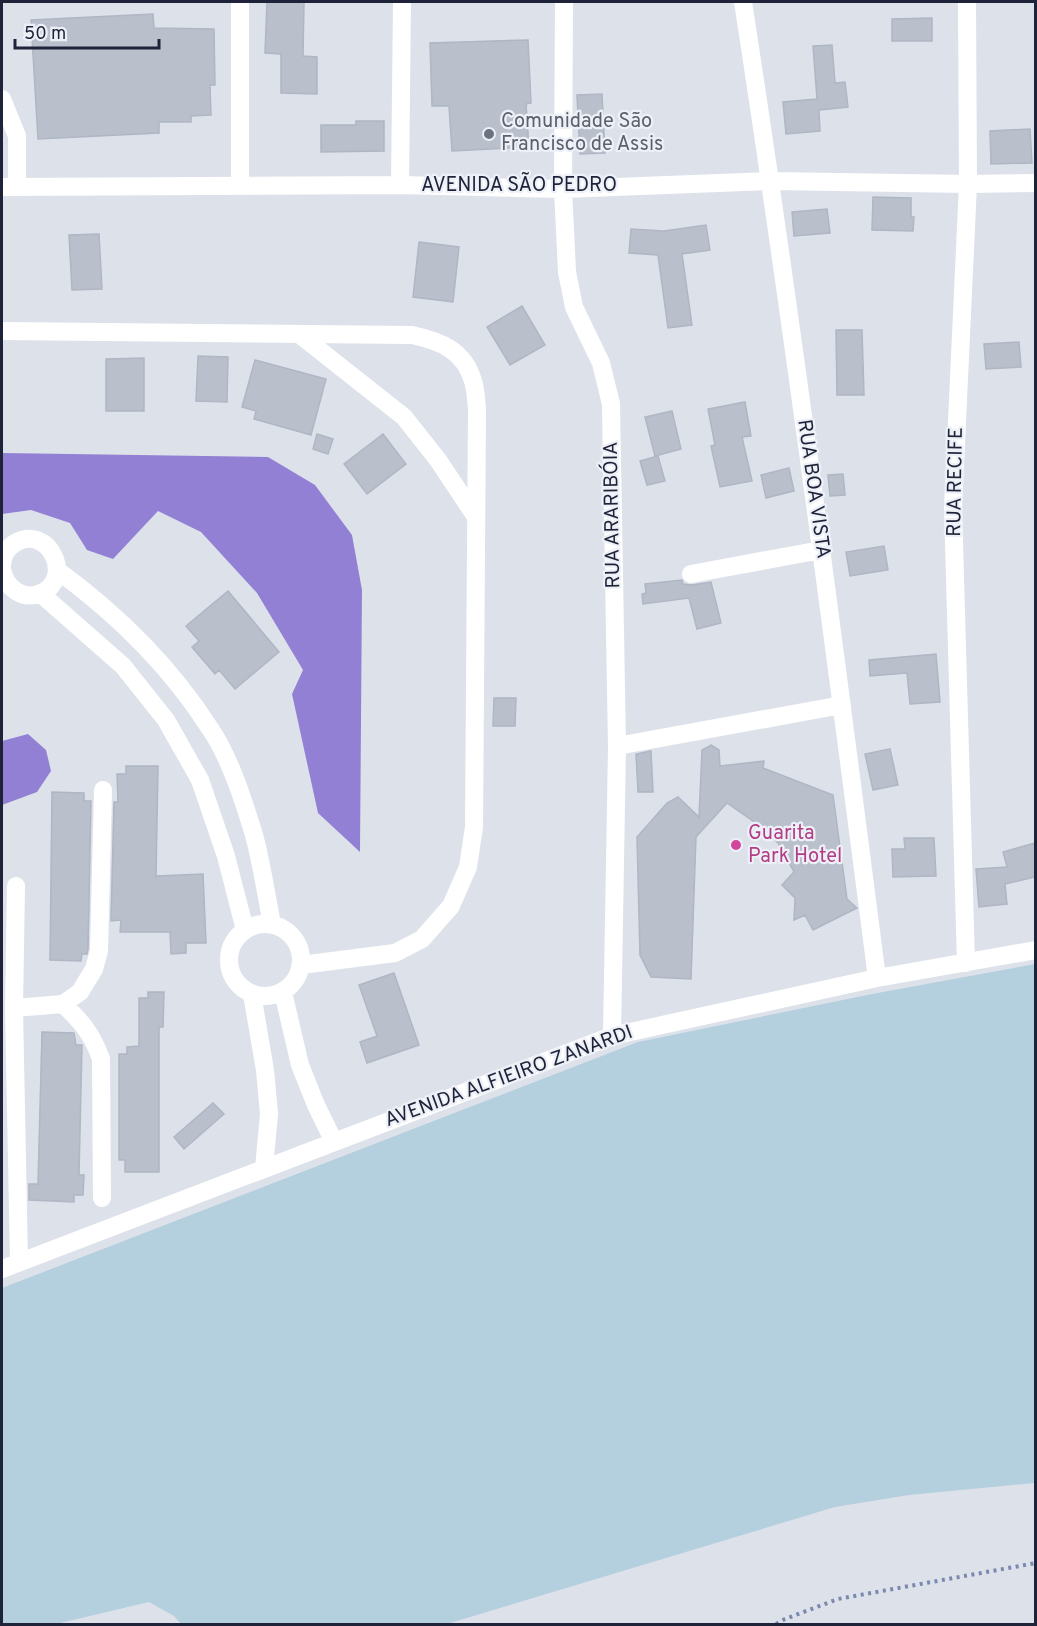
<svg xmlns="http://www.w3.org/2000/svg" width="1037" height="1626" font-family="Overpass,sans-serif">
  <rect width="100%" height="100%" fill="#dde2ea"/>
  <!-- green -->
  <path fill="#b4cfde" d="M 1035,964 L 1035,1483 L 909,1495 L 835,1507 L 447,1624 L 181,1624 L 174,1616 L 149,1602 L 56,1624 L 2,1624 L 2,1288 L 638,1042 L 872,994 Z"/>
  <!-- water -->
  <path fill="#9280d4" d="M 2,453 L 268,457 L 315,485 L 352,535 L 362,590 L 360,852 L 318,813 L 292,694 L 303,670 L 257,593 L 201,532 L 158,511 L 113,559 L 87,550 L 70,523 L 31,510 L 2,514 Z
    M 28,734 L 46,750 L 51,771 L 37,792 L 2,805 L 2,741 Z"/>
  <!-- building -->
  <path fill="#b9bfcb" stroke="#afb6c4" stroke-width="1.5" d="M 267,2 L 304,2 L 303,56 L 317,57 L 317,94 L 281,93 L 281,54 L 265,53 Z
    M 153,14 L 154,28 L 214,29 L 215,85 L 210,85 L 211,115 L 191,116 L 191,122 L 159,122 L 159,133 L 38,139 L 31,20 Z
    M 932,18 L 932,41 L 892,41 L 892,19 Z
    M 528,40 L 531,103 L 526,104 L 529,147 L 452,151 L 449,106 L 432,106 L 430,43 Z
    M 832,45 L 835,83 L 845,82 L 848,107 L 819,110 L 820,131 L 786,134 L 783,102 L 817,99 L 813,46 Z
    M 602,94 L 605,153 L 580,154 L 577,95 Z
    M 356,121 L 384,121 L 384,151 L 321,152 L 321,125 L 356,125 Z
    M 1030,129 L 1032,163 L 991,164 L 990,131 Z
    M 873,197 L 911,198 L 911,217 L 914,217 L 913,231 L 872,230 Z
    M 827,209 L 830,233 L 794,236 L 792,212 Z
    M 706,225 L 710,250 L 682,254 L 692,325 L 668,328 L 658,255 L 629,253 L 631,229 L 664,231 Z
    M 99,234 L 102,289 L 72,290 L 69,235 Z
    M 419,242 L 459,247 L 453,302 L 413,297 Z
    M 522,306 L 545,345 L 510,365 L 487,327 Z
    M 836,330 L 862,330 L 864,395 L 837,395 Z
    M 1019,342 L 1021,367 L 986,369 L 984,344 Z
    M 198,356 L 228,357 L 227,402 L 196,401 Z
    M 144,358 L 144,411 L 106,411 L 106,359 Z
    M 255,360 L 326,379 L 311,435 L 254,419 L 256,411 L 242,407 Z
    M 745,402 L 751,436 L 742,437 L 752,481 L 720,487 L 711,446 L 715,445 L 708,409 Z
    M 672,411 L 681,449 L 655,456 L 645,417 Z
    M 317,434 L 333,439 L 328,454 L 313,449 Z
    M 383,434 L 406,464 L 367,494 L 344,464 Z
    M 658,456 L 665,481 L 647,485 L 640,461 Z
    M 789,468 L 794,491 L 766,498 L 761,475 Z
    M 843,474 L 845,495 L 830,496 L 828,475 Z
    M 884,546 L 888,570 L 850,576 L 846,552 Z
    M 682,580 L 683,584 L 692,585 L 711,582 L 721,623 L 697,629 L 689,598 L 643,604 L 642,594 L 646,593 L 645,584 Z
    M 228,591 L 279,652 L 235,689 L 219,670 L 215,674 L 192,647 L 199,641 L 186,626 Z
    M 936,654 L 940,702 L 910,704 L 907,673 L 870,676 L 869,660 Z
    M 494,698 L 516,698 L 515,726 L 493,726 Z
    M 711,745 L 719,750 L 720,766 L 764,761 L 763,768 L 833,795 L 847,899 L 857,908 L 813,930 L 805,915 L 794,920 L 795,898 L 782,885 L 794,872 L 778,843 L 760,826 L 727,803 L 696,837 L 691,979 L 651,977 L 640,955 L 637,837 L 667,803 L 678,797 L 699,817 L 702,750 Z
    M 890,749 L 898,785 L 873,790 L 865,754 Z
    M 651,751 L 653,792 L 638,792 L 636,754 Z
    M 126,766 L 158,766 L 156,876 L 203,874 L 206,943 L 186,943 L 186,953 L 171,954 L 170,932 L 120,932 L 121,920 L 111,921 L 114,802 L 118,802 L 117,774 L 126,774 Z
    M 52,792 L 84,793 L 84,801 L 91,801 L 88,949 L 87,954 L 82,954 L 81,961 L 50,960 Z
    M 904,838 L 934,838 L 936,876 L 893,877 L 892,849 L 905,849 Z
    M 1035,843 L 1035,877 L 1005,884 L 1007,904 L 979,907 L 976,869 L 1007,867 L 1003,852 Z
    M 394,973 L 419,1045 L 367,1063 L 360,1042 L 377,1036 L 359,985 Z
    M 148,992 L 164,992 L 163,1027 L 159,1027 L 159,1172 L 125,1172 L 125,1160 L 119,1160 L 119,1054 L 127,1054 L 127,1047 L 139,1046 L 139,998 L 148,998 Z
    M 42,1032 L 74,1033 L 76,1045 L 82,1045 L 79,1175 L 84,1175 L 83,1195 L 74,1195 L 74,1202 L 29,1200 L 29,1184 L 38,1184 Z
    M 213,1103 L 224,1114 L 184,1149 L 174,1137 Z"/>
  <g fill="none" stroke-linecap="round" stroke-linejoin="round">
    <!-- path -->
    <path stroke="#7b88b0" stroke-width="4" stroke-dasharray="3 4.5" stroke-linecap="butt" d="M 776,1624 L 785,1619 L 838,1599 L 1036,1563"/>
    <!-- minor -->
    <path stroke="#fff" stroke-width="18" d="M 564,2 L 563,189 L 567,272 L 574,307 L 601,363 L 611,404 L 617,746 L 612,1036
      M 743,2 C 793,326 835,652 877,978
      M 2,99 L 17,136 L 17,187
      M 400,185 L 402,2
      M 240,186 L 240,2
      M 2,187 L 400,185 L 563,189 L 771,181 L 968,184 L 1036,183
      M 2,331 L 412,335 C 440,341 464,350 473,381 C 476,390 476,400 477,410 L 474,827 L 468,867 L 451,906 L 422,939 L 395,953 L 301,965
      M 299,334 L 404,417 L 438,460 L 476,517
      M 2,566 C 2,556 7,548 15,543 C 49,523 76,580 39,594 C 21,600 6,587 2,570
      M 57,570 C 117,614 171,667 211,730 C 230,758 244,802 254,835 C 262,864 266,895 272,924
      M 691,574 L 821,550
      M 40,593 L 123,666 L 166,720 L 200,780 L 226,856 L 245,930
      M 617,746 L 842,705
      M 16,886 L 14,1008 L 19,1262
      M229 960a36 36 0 1 1 72 0a36 36 0 1 1-72 0Z
      M 966,963 L 953,508 L 968,184 L 967,2
      M 283,992 L 300,1065 L 316,1105 L 334,1142
      M 252,994 L 265,1070 L 269,1114 L 264,1168
      M 14,1008 L 63,1004
      M 102,1198 L 101,1059 C 92,1034 82,1022 63,1004 L 80,992 L 94,969 L 99,951 L 103,790
      M 2,1269 L 612,1036 L 877,978 L 1036,950"/>
  </g>
  <!-- markers -->
  <circle fill="#6b7280" stroke="#edf1f7" stroke-width="2" cx="489" cy="134" r="6"/>
  <circle fill="#d1479c" stroke="#edf1f7" stroke-width="2" cx="736" cy="845" r="6"/>
  <g text-anchor="middle" dominant-baseline="central" stroke-width="4.5" stroke-linejoin="round" paint-order="stroke">
    <!-- worship labels -->
    <g font-size="20" fill="#5b616d" stroke="#edf1f7" text-anchor="start">
      <text x="501" y="122">Comunidade São<tspan x="501" dy="23">Francisco de Assis</tspan></text>
    </g>
    <!-- street labels -->
    <g font-size="20" fill="#1e233a" stroke="#edf1f7">
      <text x="519" y="186">AVENIDA SÃO PEDRO</text>
      <text transform="translate(956 482) rotate(-89)">RUA RECIFE</text>
      <text transform="translate(813 489) rotate(82)">RUA BOA VISTA</text>
      <text transform="translate(613 515) rotate(-91)">RUA ARARIBÓIA</text>
      <text transform="translate(509 1077) rotate(-20)">AVENIDA ALFIEIRO ZANARDI</text>
    </g>
    <!-- hotel labels -->
    <g font-size="20" fill="#b23c85" stroke="#edf1f7" text-anchor="start">
      <text x="748" y="834">Guarita<tspan x="748" dy="23">Park Hotel</tspan></text>
    </g>
  </g>
  <!-- border -->
  <rect width="1037" height="1626" fill="none" stroke="#1e233a" stroke-width="6"/>
  <!-- scale -->
  <path d="M15 39v9h144v-9" fill="none" stroke="#1e233a" stroke-width="3"/>
  <text x="24" y="39" font-size="18" fill="#1e233a" stroke="#edf1f7" stroke-width="4.5" paint-order="stroke">50 m</text>
</svg>
